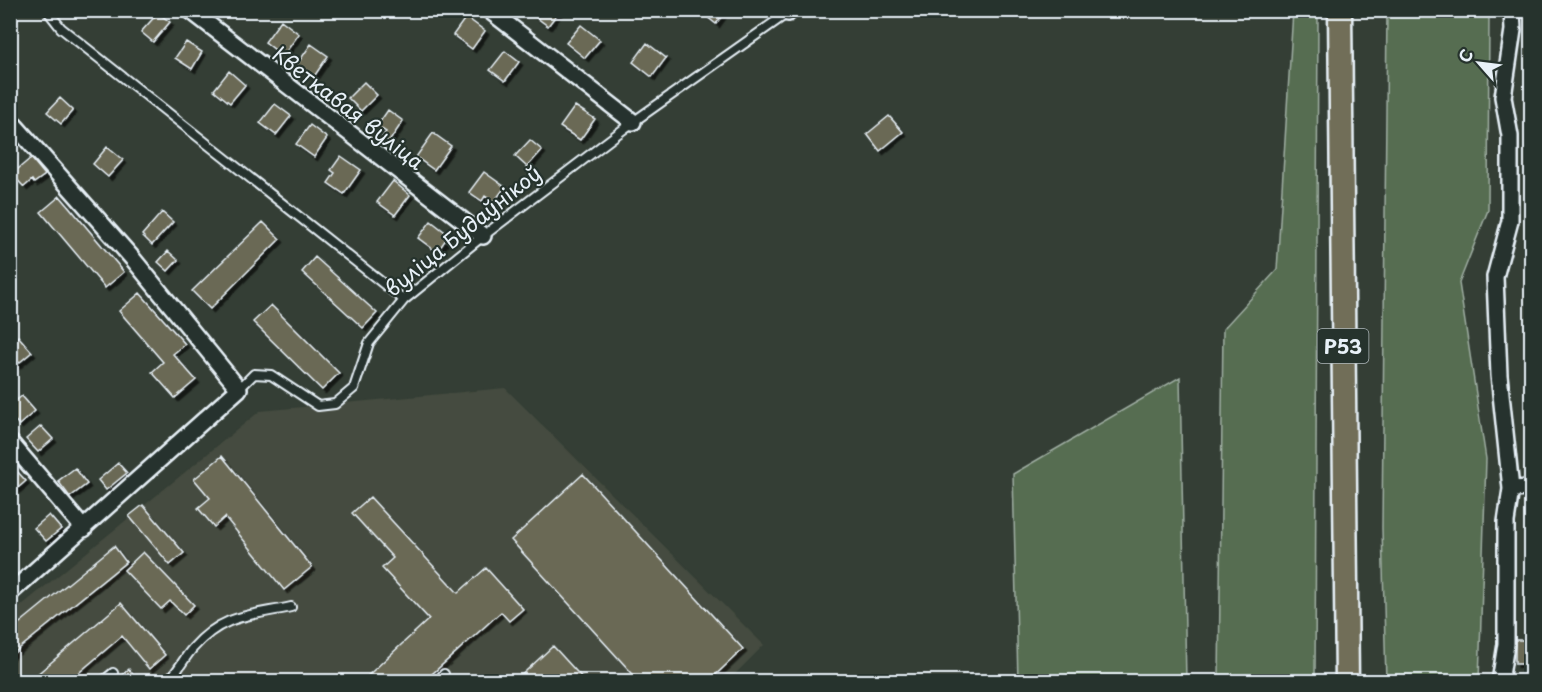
<svg xmlns="http://www.w3.org/2000/svg" width="1542" height="692" font-family="'Playpen Sans',sans-serif">
  <defs>
    <filter id="shadow"><feDropShadow dx="3.5" dy="3.5" stdDeviation="0" flood-color="#0009"/></filter>
  </defs>
  <rect width="100%" height="100%" fill="#343e35"/>
  <filter id="ink" filterUnits="userSpaceOnUse"><feTurbulence type="fractalNoise" baseFrequency=".0167" numOctaves="2"/><feDisplacementMap in="SourceGraphic" scale="12" xChannelSelector="R" yChannelSelector="G"/><feConvolveMatrix kernelMatrix="1 2 1 2 8 2 1 2 1" color-interpolation-filters="sRGB"/></filter>
  <g filter="url(#ink)">
    <!-- built -->
    <path fill="#444b3f" d="M 505,388 L 764,645 L 727,682 L 11,682 L 11,614 L 260,411 Z"/>
    <!-- green -->
    <path fill="#576d51" stroke="#a0afa4" stroke-width="1.5" d="M 1293,11 L 1318,11 L 1315,681 L 1219,681 L 1223,329 L 1277,270 Z
      M 1387,11 L 1489,11 L 1488,210 L 1459,283 L 1486,459 L 1479,681 L 1386,681 L 1382,528 Z
      M 1180,377 L 1186,681 L 1018,681 L 1013,474 Z"/>
    <!-- building -->
    <path fill="#6b6955" stroke="#e8f1f8" stroke-width="1.5" filter="url(#shadow)" d="M 536,10 L 560,10 L 548,26 L 533,15 Z
      M 702,10 L 726,10 L 716,24 L 701,12 Z
      M 158,13 L 170,22 L 153,42 L 141,32 Z
      M 466,17 L 485,31 L 472,49 L 453,35 Z
      M 281,20 L 299,34 L 283,56 L 265,42 Z
      M 581,25 L 600,40 L 585,58 L 566,43 Z
      M 186,42 L 202,52 L 192,69 L 175,58 Z
      M 647,43 L 666,58 L 652,77 L 633,62 Z
      M 311,44 L 328,56 L 313,78 L 296,66 Z
      M 505,51 L 519,62 L 505,81 L 490,70 Z
      M 229,71 L 245,85 L 230,103 L 214,90 Z
      M 364,82 L 377,95 L 361,111 L 348,98 Z
      M 60,98 L 73,110 L 61,124 L 47,112 Z
      M 275,104 L 291,116 L 276,135 L 260,123 Z
      M 575,106 L 595,119 L 580,140 L 560,127 Z
      M 388,110 L 403,121 L 389,142 L 382,137 L 386,132 L 377,126 Z
      M 889,116 L 903,132 L 880,151 L 867,134 Z
      M 310,125 L 327,138 L 314,157 L 296,144 Z
      M 433,133 L 451,146 L 434,170 L 416,157 Z
      M 530,140 L 542,150 L 527,167 L 515,156 Z
      M 107,147 L 123,160 L 108,177 L 93,164 Z
      M 341,156 L 361,170 L 344,194 L 328,183 L 335,173 L 331,170 Z
      M 31,158 L 45,175 L 34,183 L 32,180 L 24,187 L 12,174 Z
      M 484,172 L 505,187 L 494,202 L 485,196 L 482,201 L 469,192 Z
      M 393,181 L 410,195 L 395,215 L 377,202 Z
      M 60,196 L 124,272 L 105,288 L 41,212 Z
      M 162,212 L 173,222 L 152,245 L 142,235 Z
      M 431,221 L 449,235 L 437,252 L 418,238 Z
      M 263,222 L 280,239 L 210,309 L 192,291 Z
      M 168,251 L 178,260 L 168,271 L 158,262 Z
      M 315,257 L 377,313 L 363,328 L 302,272 Z
      M 140,293 L 185,344 L 173,354 L 196,380 L 175,398 L 152,372 L 163,362 L 119,311 Z
      M 271,305 L 339,373 L 322,390 L 253,322 Z
      M 18,336 L 32,352 L 14,367 L 10,363 L 10,343 Z
      M 22,396 L 35,411 L 19,425 L 10,415 L 10,405 Z
      M 1528,415 L 1532,415 L 1532,444 L 1528,444 Z
      M 41,426 L 53,439 L 38,452 L 26,439 Z
      M 222,456 L 312,567 L 284,590 L 225,517 L 214,527 L 198,508 L 210,498 L 194,479 Z
      M 118,463 L 127,473 L 106,490 L 98,480 Z
      M 75,468 L 87,484 L 70,497 L 58,481 Z
      M 15,469 L 26,481 L 12,493 L 10,473 Z
      M 583,474 L 743,649 L 708,682 L 640,682 L 511,540 Z
      M 370,497 L 458,593 L 486,568 L 523,609 L 509,621 L 501,612 L 423,682 L 361,682 L 429,619 L 382,568 L 393,558 L 352,513 Z
      M 143,505 L 184,553 L 170,565 L 129,516 Z
      M 49,515 L 61,529 L 46,541 L 34,528 Z
      M 114,546 L 126,562 L 10,656 L 10,631 Z
      M 143,552 L 194,605 L 184,615 L 170,601 L 161,609 L 124,570 Z
      M 121,603 L 165,655 L 149,669 L 122,636 L 68,682 L 28,682 Z
      M 1515,640 L 1532,640 L 1532,664 L 1515,664 Z
      M 553,646 L 586,682 L 514,682 Z
      M 129,669 L 138,682 L 113,682 Z"/>
    <g fill="none" stroke-linecap="round" stroke-linejoin="round">
      <!-- lane casing -->
      <g stroke="#e8f1f8" stroke-width="12">
        <path id="lane" d="M 47,10 L 61,28 L 404,300
          M 239,389 L 254,374 L 271,375 L 318,406 L 335,404 L 354,388 L 369,343 L 404,300 L 483,236 L 633,122 L 789,12
          M 102,682 L 113,673
          M 167,682 C 178,672 183,659 193,648 C 223,614 249,616 291,607
          M 437,682 L 444,674"/>
      </g>
      <!-- street casing -->
      <g stroke="#e8f1f8" stroke-width="20">
        <path id="street" d="M 190,10 L 483,236
          M 489,10 L 633,122
          M 784,10 L 788,13
          M 10,120 L 133,259 L 239,389 L 10,593
          M 10,442 L 84,529
          M 1511,489 L 1532,488
          M 1500,682 L 1506,644 L 1506,522 L 1511,489 L 1499,375 L 1495,277 L 1510,221 L 1510,136 L 1503,97 L 1513,30 L 1512,10"/>
      </g>
      <!-- primary casing -->
      <g stroke="#e8f1f8" stroke-width="27">
        <path id="primary" d="M 1340,10 L 1347,682"/>
      </g>
      <!-- lane -->
      <use href="#lane" stroke="#26332d" stroke-width="8"/>
      <!-- street -->
      <use href="#street" stroke="#26332d" stroke-width="15"/>
      <!-- primary -->
      <use href="#primary" stroke="#716e59" stroke-width="22"/>
    </g>
  </g>
  <g text-anchor="middle" dominant-baseline="central" stroke-width="4.5" stroke-linejoin="round" paint-order="stroke">
    <!-- shield labels -->
    <rect fill="#26332d" stroke="#aeb8bb" stroke-width="1.5" x="1317.5" y="329" width="51" height="34" rx="4.5"/>
    <g font-size="20" font-weight="bold" fill="#e8f1f8">
      <text x="1343" y="346">Р53</text>
    </g>
    <!-- street labels -->
    <g font-size="21" fill="#e8f1f8" stroke="#26332d">
      <text transform="translate(349 107) rotate(38)">Кветкавая вуліца</text>
      <text transform="translate(462 230) rotate(-39)">вуліца Будаўнікоў</text>
    </g>
  </g>
  <!-- margin -->
  <rect width="1542" height="692" fill="none" stroke="#26332d" stroke-width="36"/>
  <rect x="18" y="18" width="1506" height="656" fill="none" stroke="#e8f1f8" stroke-width="2" filter="url(#ink)"/>
  <!-- north arrow -->
  <g transform="translate(1479 63) rotate(298)" stroke="#26332d" stroke-width="4.5" paint-order="stroke">
  <path d="M0-4.5L10 22L0 15L-10 22Z" fill="#e8f1f8"/>
  <text y="-9" font-size="16" font-weight="bold" text-anchor="middle" fill="#e8f1f8">С</text>
  </g>
</svg>
